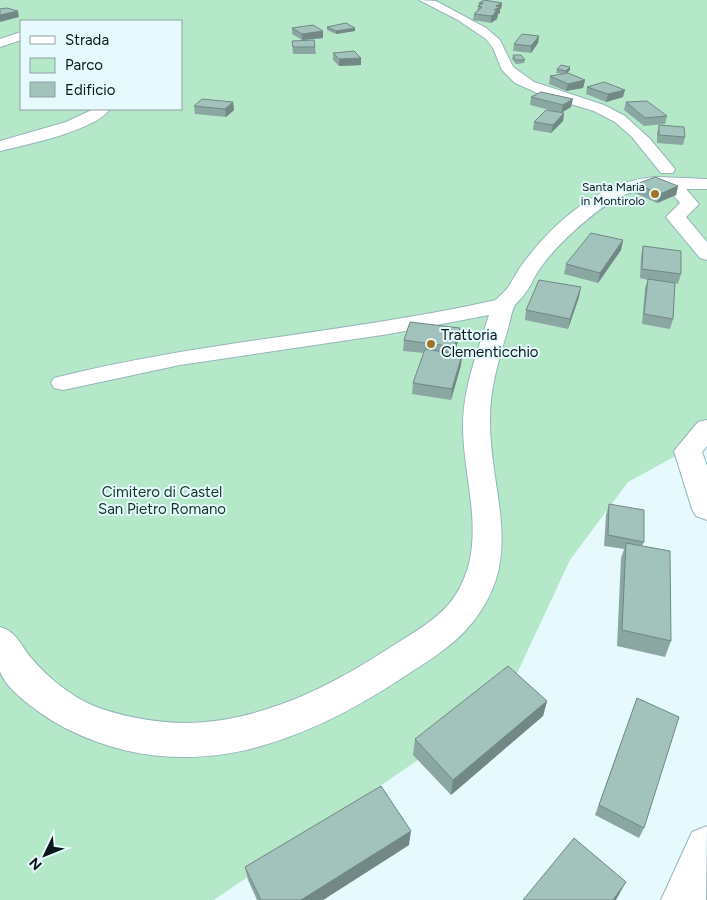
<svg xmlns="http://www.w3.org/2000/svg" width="707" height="900" font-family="Figtree,sans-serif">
  <rect width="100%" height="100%" fill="#e6fafe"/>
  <!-- green -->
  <path fill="#b5e8c9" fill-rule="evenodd" d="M 0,0 L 707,0 L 707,439 L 628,482 L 570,560 L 504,701 L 214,900 L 0,900 ZM 21,21 L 181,21 L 181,109 L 21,109 Z"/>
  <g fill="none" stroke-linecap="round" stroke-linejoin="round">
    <!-- minor casing -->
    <g stroke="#95b5bb" stroke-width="2">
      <path id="minor" d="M 419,0 L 436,1 L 486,28 L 500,40 L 513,67 L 534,82 L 604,105 L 625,116 L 650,139 L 675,169 L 673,173 L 661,173 L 632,137 L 615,122 L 594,111 L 544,96 L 515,83 L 502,70 L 493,48 L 486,39 L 458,20 Z
        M 21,32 L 21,40 L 0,47 L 0,39 Z
        M 94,109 L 110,109 C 96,130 26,145 0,151 L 0,141 L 66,122 Z
        M 658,177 L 707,179 L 707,189 L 686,189 L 699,204 L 686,217 L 707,242 L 707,260 L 700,258 L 666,217 L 680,203 L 667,188 C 625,186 604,205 574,231 C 561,243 547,257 537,273 C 533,279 531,286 526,292 C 523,297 519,300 515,305 C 511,312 510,323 507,332 C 498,362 489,392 490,424 C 491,497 525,558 472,623 C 454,646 426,662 402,678 C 298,746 186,788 67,729 C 49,720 5,691 0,671 C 0,659 0,640 0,627 C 19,633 20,646 33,660 C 51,681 76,700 102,709 C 139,721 177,726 215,721 C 281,712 339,681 394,645 C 413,633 434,621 449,604 C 459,592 465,578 469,564 C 480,518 463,472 463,426 C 463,387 478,351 489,315 L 389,334 L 180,365 L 63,390 L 54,388 L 51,383 L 54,378 C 200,341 350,333 496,300 C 500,295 506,291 509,286 C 515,276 520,266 528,257 C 560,216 606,179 658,177 Z
        M 707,420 L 707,446 L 702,452 L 707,466 L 707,520 L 696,516 L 692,509 L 674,451 L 698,422 Z
        M 707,826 L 706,900 L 661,900 L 692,832 Z"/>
    </g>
    <!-- minor -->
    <use href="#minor" fill="#fff" fill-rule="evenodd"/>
  </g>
  <!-- wall -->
  <path fill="#8ba7a2" d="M 479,3 L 502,3 L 501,9 L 500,9 L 500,13 L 498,14 L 497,19 L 491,23 L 473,20 L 474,14 L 477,11 Z
    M 327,27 L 355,31 L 336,34 L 327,30 Z
    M 292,28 L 323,31 L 323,38 L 302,40 L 292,34 Z
    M 539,36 L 538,43 L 531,53 L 513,51 L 514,44 Z
    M 292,41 L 315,47 L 316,54 L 293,54 Z
    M 333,53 L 361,58 L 361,65 L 339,66 L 333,60 Z
    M 513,55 L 525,60 L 524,63 L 516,64 L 512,59 Z
    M 557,69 L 570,70 L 567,73 L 585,80 L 583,88 L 566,91 L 549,84 L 550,76 L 563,74 L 556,73 Z
    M 587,87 L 623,97 L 606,102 L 586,94 Z
    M 531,97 L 571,107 L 561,113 L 530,105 Z
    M 233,102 L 234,110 L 226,117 L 195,114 L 194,106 Z
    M 626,102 L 667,116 L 665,124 L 644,126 L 624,110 Z
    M 564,113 L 563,121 L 551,133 L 533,130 L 534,122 Z
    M 659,125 L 685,137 L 683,145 L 657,143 L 657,133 Z
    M 637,184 L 678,186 L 676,195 L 657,203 L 635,193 Z
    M 623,240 L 621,250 L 598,283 L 564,274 L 566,264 Z
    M 643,246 L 681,274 L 678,284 L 675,283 L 673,319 L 670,329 L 642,324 L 645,288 L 648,280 L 640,278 L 641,256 Z
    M 579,297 L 568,329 L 525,320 L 526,310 Z
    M 459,338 L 454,354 L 462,355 L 461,365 L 451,400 L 412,394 L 413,383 L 424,353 L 403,351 L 404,340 Z
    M 609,504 L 644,542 L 642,546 L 671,641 L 665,657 L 617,646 L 621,558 L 624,549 L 604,546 L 606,515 Z
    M 637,698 L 644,828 L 639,838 L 595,815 Z
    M 547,701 L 543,716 L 451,795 L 413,755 L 415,739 Z
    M 409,845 L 323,900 L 257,900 L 248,880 L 245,867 Z"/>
  <!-- shaded-wall -->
  <path fill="#718884" d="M 502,3 L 501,9 L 500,9 L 500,13 L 498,14 L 497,19 L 491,23 L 491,16 L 496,6 Z
    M 18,11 L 19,17 L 0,22 L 0,15 Z
    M 355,28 L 355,31 L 336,34 L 336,31 Z
    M 323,31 L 323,38 L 302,40 L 302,34 Z
    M 539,36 L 538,43 L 531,53 L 531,46 Z
    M 361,58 L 361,65 L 339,66 L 339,59 Z
    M 570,67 L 570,70 L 566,74 L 566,71 Z
    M 585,80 L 583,88 L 566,91 L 568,84 Z
    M 625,90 L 623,97 L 606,102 L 608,94 Z
    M 573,99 L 571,107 L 561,113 L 563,105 Z
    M 233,102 L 234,110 L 226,117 L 225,109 Z
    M 564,113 L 563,121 L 551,133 L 553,125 Z
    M 678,186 L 676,195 L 657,203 L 660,194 Z
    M 623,240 L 621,250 L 598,283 L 600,273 Z
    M 581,287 L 579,297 L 568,329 L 570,319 Z
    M 460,328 L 459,338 L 453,358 L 454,347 Z
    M 462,355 L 461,365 L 451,400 L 452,389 Z
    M 547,701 L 543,716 L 451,795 L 453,780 Z
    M 411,831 L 409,845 L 323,900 L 301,900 Z
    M 626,882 L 616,900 L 613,900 Z"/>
  <!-- building -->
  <path fill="#a2c2bc" stroke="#718884" d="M 484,0 L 502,3 L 496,6 L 500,7 L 494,10 L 498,10 L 494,13 L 497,13 L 491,16 L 474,14 L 482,7 L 478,6 L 483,3 L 479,3 Z
    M 7,8 L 18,11 L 0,15 L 0,9 Z
    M 346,23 L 355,28 L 336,31 L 327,27 Z
    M 313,25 L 323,31 L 302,34 L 292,28 Z
    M 522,34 L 539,36 L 531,46 L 514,44 Z
    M 314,40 L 315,47 L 293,47 L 292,41 Z
    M 354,51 L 361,58 L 339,59 L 333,53 Z
    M 513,55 L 521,55 L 525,60 L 516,60 Z
    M 561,65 L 570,67 L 566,71 L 557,69 Z
    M 568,73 L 585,80 L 568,84 L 550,76 Z
    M 604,82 L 625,90 L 608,94 L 587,87 Z
    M 541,92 L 573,99 L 563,105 L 531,97 Z
    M 202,99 L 233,102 L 225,109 L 194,106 Z
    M 647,101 L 667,116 L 645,118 L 626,102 Z
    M 546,110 L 564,113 L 553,125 L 534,122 Z
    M 659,125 L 684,127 L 685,137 L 659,135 Z
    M 655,177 L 678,186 L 660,194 L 637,184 Z
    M 591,233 L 623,240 L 600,273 L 566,264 Z
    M 643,246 L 681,251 L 681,274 L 642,269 Z
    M 648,279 L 675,283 L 673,319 L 644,314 Z
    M 539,280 L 581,287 L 570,319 L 526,310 Z
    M 410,322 L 460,328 L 454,347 L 404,340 Z
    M 425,349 L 462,355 L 452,389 L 413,383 Z
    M 609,504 L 644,510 L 644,542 L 608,535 Z
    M 626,543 L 670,551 L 671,641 L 622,630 Z
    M 508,666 L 547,701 L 453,780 L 415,739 Z
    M 637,698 L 679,717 L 644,828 L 599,805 Z
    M 381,786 L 411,831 L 301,900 L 261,900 L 245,867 Z
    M 574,838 L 626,882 L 613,900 L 523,900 Z"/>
  <!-- markers -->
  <g fill="#9f7524" stroke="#e6fafe" stroke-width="2">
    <circle cx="655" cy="194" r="5"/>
    <circle cx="431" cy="344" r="5"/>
  </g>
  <g text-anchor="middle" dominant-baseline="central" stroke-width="4" stroke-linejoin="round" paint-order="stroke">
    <!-- far-poi labels -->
    <g font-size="12" fill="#0b1719" stroke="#e6fafe" text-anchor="end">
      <text x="645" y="187">Santa Maria<tspan x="645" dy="14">in Montirolo</tspan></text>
    </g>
    <!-- poi labels -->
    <g font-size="15" fill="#0b1719" stroke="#e6fafe" text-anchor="start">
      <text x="441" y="335">Trattoria<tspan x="441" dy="17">Clementicchio</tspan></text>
    </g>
    <!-- park labels -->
    <g font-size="15" fill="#113724" stroke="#e6fafe">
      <text x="162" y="492">Cimitero di Castel<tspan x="162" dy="17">San Pietro Romano</tspan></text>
    </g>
  </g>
  <!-- legend -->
  <rect x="20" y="20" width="162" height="90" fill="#e6fafe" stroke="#8e9fa2"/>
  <rect x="30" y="36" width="25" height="8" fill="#ffffff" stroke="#8e9fa2"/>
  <text x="65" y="45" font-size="15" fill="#0b1719">Strada</text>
  <rect x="30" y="58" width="25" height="15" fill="#b5e8c9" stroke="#8e9fa2"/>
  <text x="65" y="70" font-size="15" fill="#0b1719">Parco</text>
  <rect x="30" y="82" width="25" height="15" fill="#a2c2bc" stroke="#8e9fa2"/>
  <text x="65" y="95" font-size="15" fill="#0b1719">Edificio</text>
  <!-- north arrow -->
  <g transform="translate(45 855) rotate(227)" stroke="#e6fafe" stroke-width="4" paint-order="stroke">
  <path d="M0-4L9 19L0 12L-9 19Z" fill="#0b1719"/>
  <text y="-8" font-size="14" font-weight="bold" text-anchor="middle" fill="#0b1719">N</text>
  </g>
</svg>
